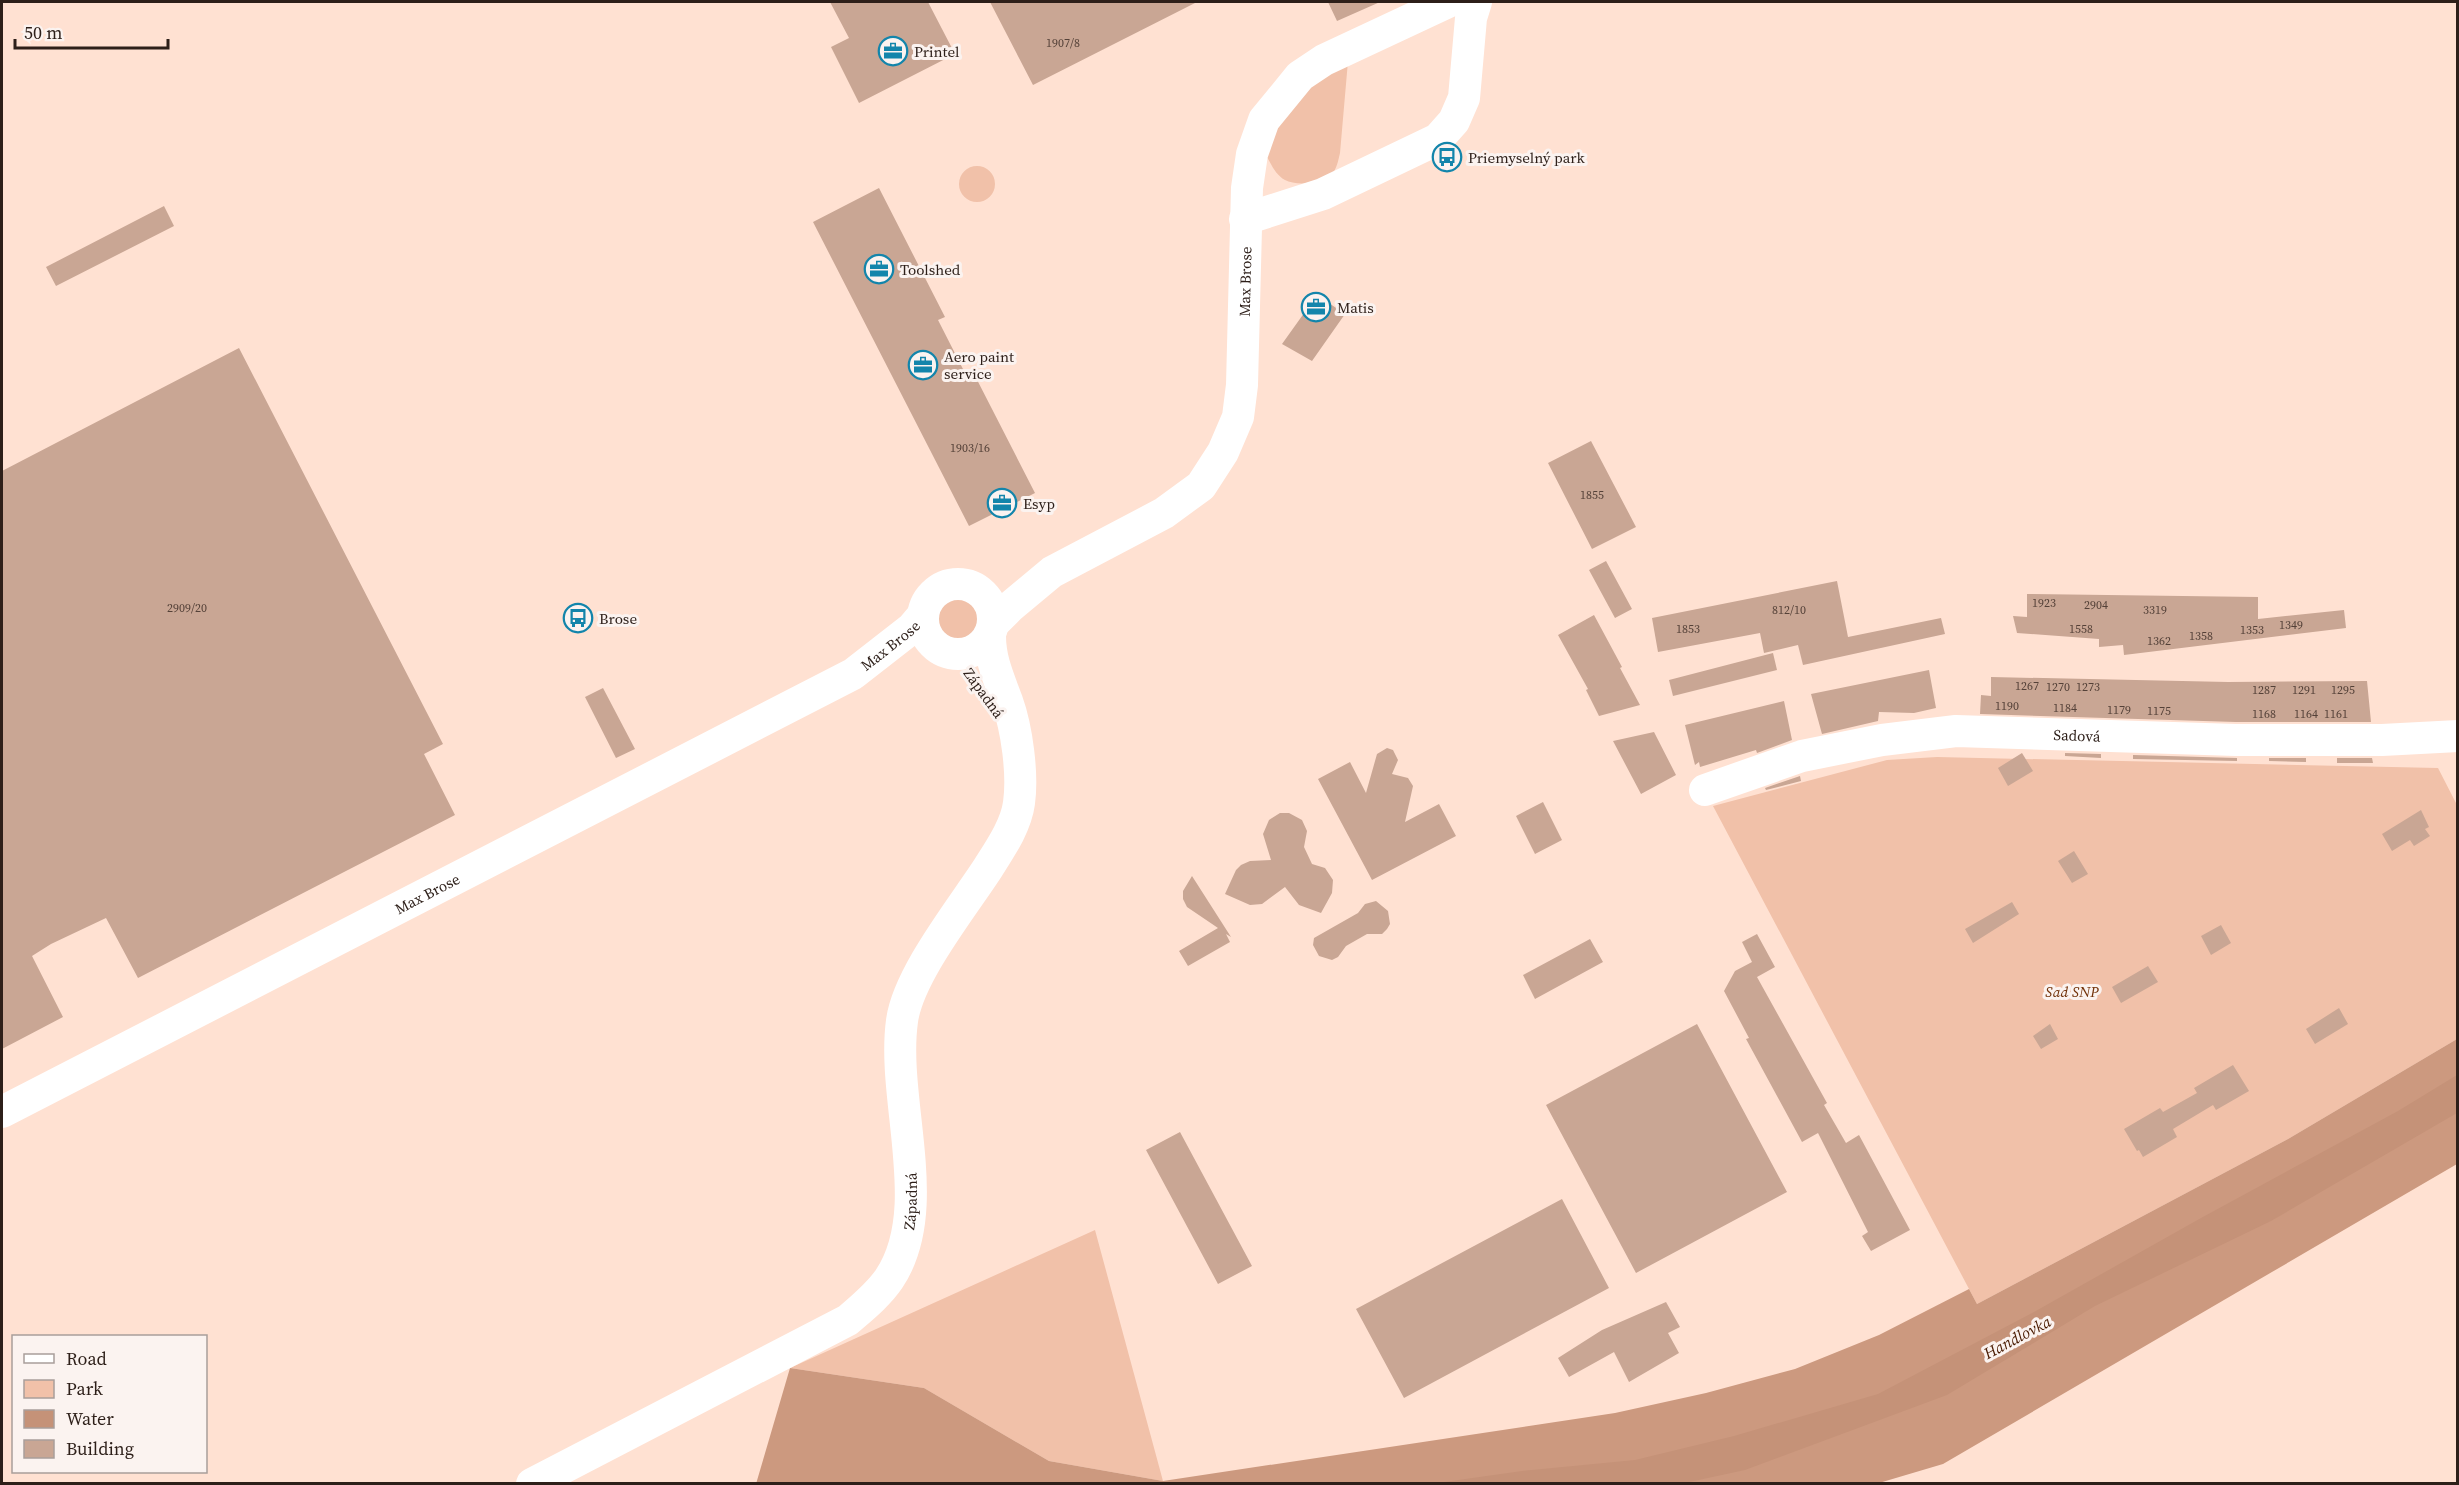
<svg xmlns="http://www.w3.org/2000/svg" width="2459" height="1485" font-family="'Source Serif 4',serif">
  <rect width="100%" height="100%" fill="#ffe1d2"/>
  <!-- green -->
  <path fill="#f1c1a9" d="M 1348,61 L 1340,153 C 1338,161 1337,169 1331,175 C 1321,184 1296,186 1285,180 C 1276,175 1272,166 1267,157 L 1278,122 L 1319,79 Z
    M959 184a18 18 0 1 1 36 0a18 18 0 1 1-36 0Z
    M938 619a20 20 0 1 1 40 0a20 20 0 1 1-40 0Z
    M 1937,757 L 2438,768 L 2457,805 L 2457,1039 L 2288,1139 L 1977,1304 L 1713,806 L 1887,760 Z
    M 1095,1230 L 1163,1481 L 1049,1461 L 924,1388 L 790,1368 Z"/>
  <!-- forest -->
  <path fill="#cc997f" d="M 2457,1039 L 2457,1164 L 1943,1464 L 1879,1483 L 756,1484 L 790,1368 L 924,1388 L 1049,1461 L 1163,1481 L 1615,1413 L 1706,1393 L 1795,1369 L 1879,1335 L 1969,1289 L 1977,1304 L 2288,1139 Z"/>
  <!-- water -->
  <path fill="#c59278" d="M 2457,1075 L 2457,1113 L 2271,1221 L 2095,1306 L 1947,1395 L 1745,1470 L 1680,1484 L 1437,1483 L 1522,1471 L 1635,1460 L 1734,1436 L 1878,1394 L 2034,1312 L 2201,1218 L 2398,1111 Z"/>
  <!-- building -->
  <path fill="#c9a694" d="M 830,2 L 928,2 L 955,54 L 859,103 L 831,47 L 849,38 Z
    M 990,2 L 1197,2 L 1033,85 Z
    M 1328,2 L 1380,2 L 1337,21 Z
    M 879,188 L 945,317 L 938,320 L 965,373 L 972,370 L 1035,493 L 969,526 L 813,222 Z
    M 164,206 L 174,226 L 56,286 L 46,267 Z
    M 1317,295 L 1345,314 L 1312,361 L 1282,344 Z
    M 239,348 L 443,744 L 424,754 L 455,815 L 138,978 L 106,918 L 51,944 L 32,956 L 63,1017 L 2,1049 L 2,471 Z
    M 1591,441 L 1636,527 L 1592,549 L 1548,463 Z
    M 1606,561 L 1632,609 L 1615,618 L 1589,570 Z
    M 1837,581 L 1848,637 L 1941,618 L 1945,634 L 1803,665 L 1798,645 L 1764,653 L 1760,633 L 1658,652 L 1652,618 Z
    M 2027,594 L 2258,597 L 2258,619 L 2344,610 L 2346,628 L 2124,655 L 2123,645 L 2099,647 L 2099,639 L 2017,633 L 2013,616 L 2027,617 Z
    M 1594,615 L 1622,667 L 1620,668 L 1640,705 L 1599,716 L 1586,690 L 1588,689 L 1558,635 Z
    M 1773,653 L 1777,670 L 1673,696 L 1669,680 Z
    M 1929,670 L 1936,708 L 1914,713 L 1879,712 L 1878,721 L 1822,734 L 1811,694 Z
    M 1991,677 L 2228,682 L 2367,681 L 2371,722 L 2236,722 L 1980,714 L 1981,695 L 1991,696 Z
    M 603,688 L 635,749 L 616,758 L 585,697 Z
    M 1784,701 L 1792,740 L 1757,753 L 1756,750 L 1700,767 L 1699,762 L 1695,765 L 1685,725 Z
    M 1654,732 L 1676,775 L 1641,794 L 1613,741 Z
    M 1387,748 L 1393,750 L 1398,760 L 1392,774 L 1408,778 L 1413,786 L 1405,822 L 1439,804 L 1456,836 L 1372,880 L 1318,779 L 1350,762 L 1366,793 L 1377,754 Z
    M 2022,753 L 2033,771 L 2008,786 L 1998,768 Z
    M 2065,753 L 2101,754 L 2101,758 L 2065,756 Z
    M 2133,755 L 2237,758 L 2237,761 L 2133,759 Z
    M 2269,758 L 2306,758 L 2306,762 L 2269,761 Z
    M 2337,758 L 2372,758 L 2373,763 L 2337,763 Z
    M 1800,776 L 1801,781 L 1766,790 L 1765,788 Z
    M 1543,802 L 1562,840 L 1535,854 L 1516,816 Z
    M 2421,810 L 2429,827 L 2425,829 L 2430,836 L 2414,846 L 2410,840 L 2392,851 L 2382,834 Z
    M 1280,813 L 1289,813 L 1302,820 L 1307,831 L 1304,847 L 1312,864 L 1325,868 L 1333,880 L 1332,893 L 1321,913 L 1299,905 L 1285,887 L 1262,904 L 1250,905 L 1225,894 L 1236,870 L 1241,865 L 1250,861 L 1271,860 L 1263,834 L 1269,820 Z
    M 2074,851 L 2088,874 L 2072,883 L 2058,861 Z
    M 1192,876 L 1231,937 L 1226,934 L 1230,942 L 1188,966 L 1179,951 L 1218,928 L 1187,907 L 1183,899 L 1183,891 Z
    M 1376,901 L 1388,911 L 1390,924 L 1387,929 L 1382,934 L 1367,934 L 1346,946 L 1338,957 L 1332,960 L 1319,956 L 1313,945 L 1314,938 L 1358,913 L 1365,904 Z
    M 2012,902 L 2019,914 L 1973,943 L 1965,929 Z
    M 2221,925 L 2231,943 L 2211,955 L 2201,936 Z
    M 1757,934 L 1775,967 L 1757,977 L 1827,1103 L 1824,1105 L 1846,1143 L 1859,1135 L 1910,1230 L 1871,1251 L 1862,1236 L 1868,1232 L 1818,1133 L 1802,1142 L 1746,1039 L 1749,1038 L 1724,991 L 1735,971 L 1752,962 L 1742,942 Z
    M 1590,939 L 1603,962 L 1535,999 L 1523,975 Z
    M 2148,966 L 2158,982 L 2121,1003 L 2112,987 Z
    M 2339,1008 L 2348,1024 L 2315,1044 L 2306,1029 Z
    M 1697,1024 L 1787,1192 L 1636,1273 L 1546,1105 Z
    M 2050,1024 L 2058,1039 L 2041,1049 L 2033,1036 Z
    M 2233,1065 L 2249,1091 L 2216,1110 L 2213,1105 L 2173,1129 L 2177,1137 L 2143,1157 L 2139,1150 L 2137,1151 L 2124,1129 L 2160,1108 L 2163,1112 L 2197,1093 L 2194,1088 Z
    M 1180,1132 L 1252,1266 L 1218,1284 L 1146,1150 Z
    M 1562,1199 L 1609,1288 L 1404,1398 L 1356,1309 Z
    M 1666,1302 L 1680,1327 L 1668,1333 L 1679,1353 L 1629,1382 L 1614,1352 L 1569,1377 L 1558,1358 L 1602,1330 Z"/>
  <g fill="none" stroke-linecap="round" stroke-linejoin="round">
    <!-- minor -->
    <g stroke="#fff" stroke-width="32">
      <path d="M 1245,219 L 1323,194 L 1438,139 L 1454,121 L 1464,98 L 1471,18 L 1476,2"/>
      <circle cx="958" cy="619" r="35"/>
      <path id="s1" d="M 994,623 L 1010,607 L 1052,572 L 1164,513 L 1201,486 L 1223,452 L 1238,417 L 1242,385 L 1247,188 L 1252,154 L 1264,120 L 1300,76 L 1324,60 L 1448,2"/>
      <path id="s2" d="M 1705,790 L 1802,756 L 1882,740 L 1956,731 L 2236,740 L 2382,740 L 2458,736"/>
      <path id="s3" d="M 2,1112 L 853,674 L 912,628 L 923,615"/>
      <path id="s4" d="M 532,1484 L 848,1320 C 863,1307 878,1295 889,1279 C 936,1209 891,1101 902,1021 C 908,975 962,908 988,868 C 1000,849 1016,826 1019,803 C 1023,774 1017,729 1007,701 C 999,679 990,660 990,636"/>
    </g>
  </g>
  <!-- icons -->
  <defs>
    <g id="office-ring" transform="scale(1.5)"><circle r="9.5" fill="#fbf3f0" stroke="#1385ab" stroke-width="1.5"/><path d="M-6-3h4V-5.5h4V-3h4V5H-6ZM-1-4.5V-3h2v-1.5ZM-6 0V1H6V0Z" fill="#1385ab"/></g>
    <g id="bus-ring" transform="scale(1.5)"><circle r="9.5" fill="#fbf3f0" stroke="#1385ab" stroke-width="1.5"/><path d="M-5-6H5V4H4V6H2V4H-2V6H-4V4H-5ZM-3.5-4V0h7V-4ZM-3.5 1.2v1.5H-2V1.2ZM2 1.2v1.5H3.5V1.2Z" fill="#1385ab"/></g>
  </defs>
  <g fill-rule="evenodd">
    <use href="#office-ring" x="893" y="51"/>
    <use href="#bus-ring" x="1447" y="157"/>
    <use href="#office-ring" x="879" y="269"/>
    <use href="#office-ring" x="1316" y="307"/>
    <use href="#office-ring" x="923" y="365"/>
    <use href="#office-ring" x="1002" y="503"/>
    <use href="#bus-ring" x="578" y="618"/>
  </g>
  <g text-anchor="middle" dominant-baseline="central" stroke-width="6" stroke-linejoin="round" paint-order="stroke">
    <!-- number labels -->
    <g font-size="12" fill="#544138">
      <text x="1063" y="43">1907/8</text>
      <text x="970" y="448">1903/16</text>
      <text x="1592" y="495">1855</text>
      <text x="2044" y="603">1923</text>
      <text x="2096" y="605">2904</text>
      <text x="187" y="608">2909/20</text>
      <text x="1789" y="610">812/10</text>
      <text x="2155" y="610">3319</text>
      <text x="2291" y="625">1349</text>
      <text x="1688" y="629">1853</text>
      <text x="2081" y="629">1558</text>
      <text x="2252" y="630">1353</text>
      <text x="2201" y="636">1358</text>
      <text x="2159" y="641">1362</text>
      <text x="2027" y="686">1267</text>
      <text x="2058" y="687">1270</text>
      <text x="2088" y="687">1273</text>
      <text x="2264" y="690">1287</text>
      <text x="2304" y="690">1291</text>
      <text x="2343" y="690">1295</text>
      <text x="2007" y="706">1190</text>
      <text x="2065" y="708">1184</text>
      <text x="2119" y="710">1179</text>
      <text x="2159" y="711">1175</text>
      <text x="2264" y="714">1168</text>
      <text x="2306" y="714">1164</text>
      <text x="2336" y="714">1161</text>
    </g>
    <!-- poi labels -->
    <g font-size="15" fill="#2d1f19" stroke="#fbf3f0" text-anchor="start">
      <text x="914" y="51">Printel</text>
      <text x="1468" y="157">Priemyselný park</text>
      <text x="900" y="269">Toolshed</text>
      <text x="1337" y="307">Matis</text>
      <text x="944" y="356">Aero paint<tspan x="944" dy="17">service</tspan></text>
      <text x="1023" y="503">Esyp</text>
      <text x="599" y="618">Brose</text>
    </g>
    <!-- street labels -->
    <g font-size="15" fill="#2d1f19" stroke="#fbf3f0">
      <text stroke="none"><textPath href="#s1" startOffset="464">Max Brose</textPath></text>
      <text stroke="none"><textPath href="#s3" startOffset="1004">Max Brose</textPath></text>
      <text transform="translate(984 693) rotate(54)">Západná</text>
      <text stroke="none"><textPath href="#s2" startOffset="380">Sadová</textPath></text>
      <text stroke="none"><textPath href="#s3" startOffset="478">Max Brose</textPath></text>
      <text stroke="none"><textPath href="#s4" startOffset="496">Západná</textPath></text>
    </g>
    <!-- park labels -->
    <g font-size="15" font-style="italic" fill="#73330a" stroke="#fbf3f0">
      <text x="2072" y="991">Sad SNP</text>
    </g>
    <!-- water labels -->
    <g font-size="16" font-style="italic" fill="#491a00" stroke="#fbf3f0">
      <text transform="translate(2017 1337) rotate(-28)">Handlovka</text>
    </g>
  </g>
  <!-- border -->
  <rect width="2459" height="1485" fill="none" stroke="#2d1f19" stroke-width="6"/>
  <!-- legend -->
  <rect x="12" y="1335" width="195" height="138" fill="#fbf3f0" stroke="#a99e9a" stroke-width="1.5"/>
  <rect x="24" y="1354" width="30" height="9" fill="#ffffff" stroke="#a99e9a" stroke-width="1.5"/>
  <text x="66" y="1365" font-size="18" fill="#2d1f19">Road</text>
  <rect x="24" y="1380" width="30" height="18" fill="#f1c1a9" stroke="#a99e9a" stroke-width="1.5"/>
  <text x="66" y="1395" font-size="18" fill="#2d1f19">Park</text>
  <rect x="24" y="1410" width="30" height="18" fill="#c59278" stroke="#a99e9a" stroke-width="1.5"/>
  <text x="66" y="1425" font-size="18" fill="#2d1f19">Water</text>
  <rect x="24" y="1440" width="30" height="18" fill="#c9a694" stroke="#a99e9a" stroke-width="1.5"/>
  <text x="66" y="1455" font-size="18" fill="#2d1f19">Building</text>
  <!-- scale -->
  <path d="M15 39v9h153v-9" fill="none" stroke="#2d1f19" stroke-width="3"/>
  <text x="24" y="39" font-size="18" fill="#2d1f19" stroke="#fbf3f0" stroke-width="4.5" paint-order="stroke">50 m</text>
</svg>
